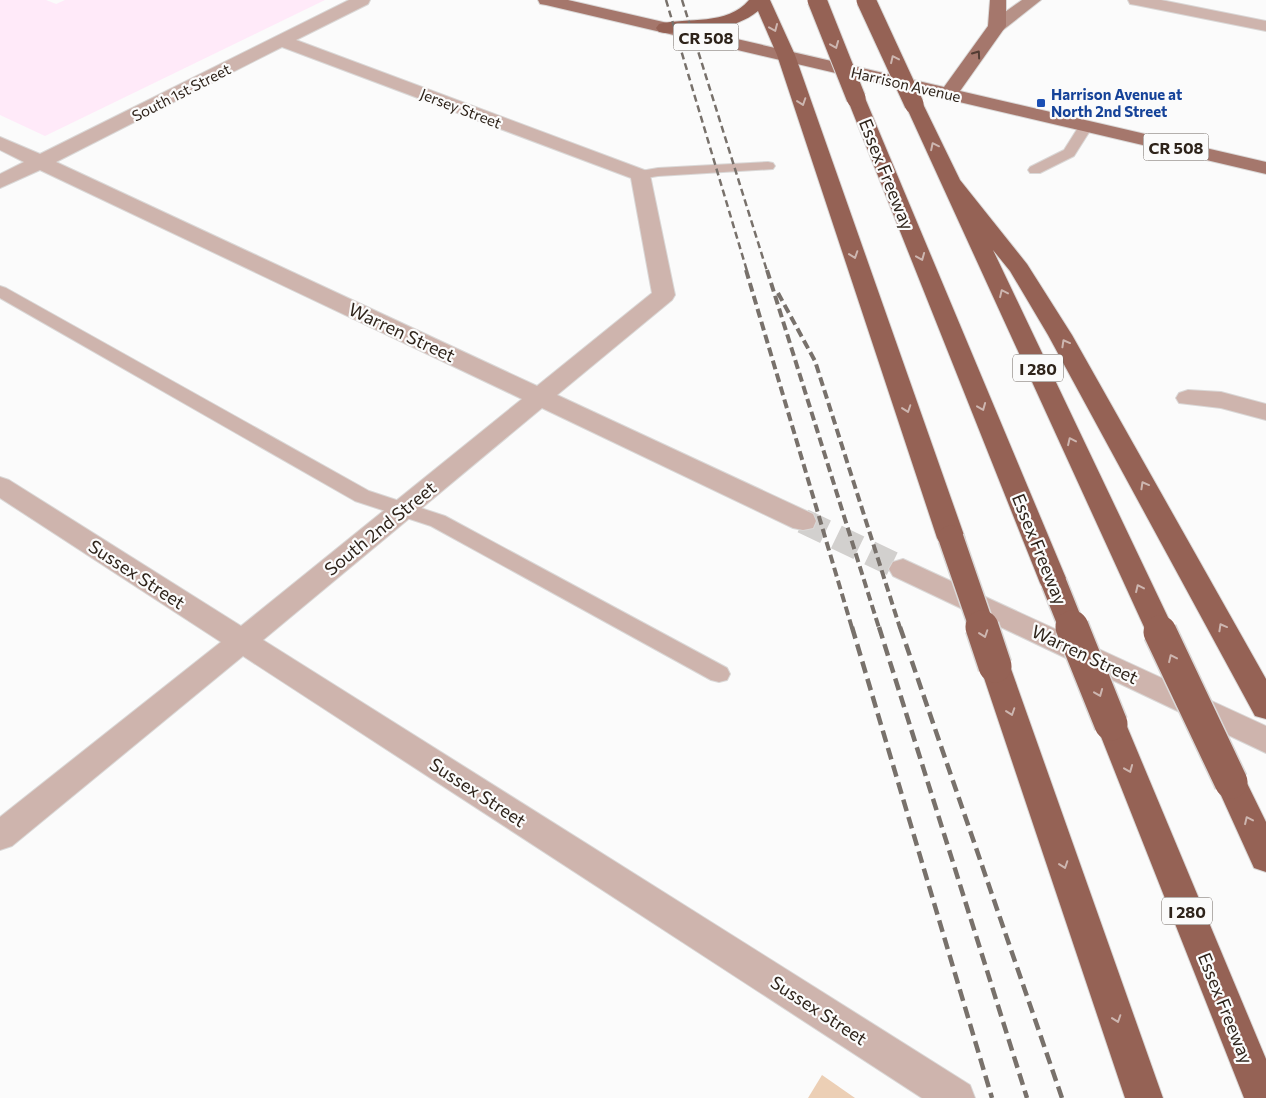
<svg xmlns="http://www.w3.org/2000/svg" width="1266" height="1098" font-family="Commissioner,sans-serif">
  <rect width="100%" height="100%" fill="#fbfbfb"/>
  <!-- industrial -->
  <path fill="#ffeaf9" d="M 0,0 L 46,0 L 56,4 L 65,0 L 325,0 L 45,136 L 0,115 Z"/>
  <!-- green -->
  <path fill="#eccfb5" d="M 822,1075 L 855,1098 L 808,1098 Z"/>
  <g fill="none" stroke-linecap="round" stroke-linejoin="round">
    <!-- street-tunnel -->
    <path stroke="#d2d0ce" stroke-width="25" stroke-dasharray="25 12" stroke-linecap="butt" d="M 803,521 L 903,569"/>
    <!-- lane casing -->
    <g stroke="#dad8d7" stroke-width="2">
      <path id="lane" d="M 1086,122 L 1093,126 L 1074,156 L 1040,173 L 1030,173 L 1028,170 L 1030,167 L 1064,150 L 1081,123 Z
        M 768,162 L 773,163 L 775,166 L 773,169 L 658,176 L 640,179 L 635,178 L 633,175 L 635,172 L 658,168 Z
        M 0,286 L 6,288 L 369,491 L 445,516 L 727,668 L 730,674 L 727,680 L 719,682 L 711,680 L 431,526 L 355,501 L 0,298 Z"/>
    </g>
    <!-- street casing -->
    <g stroke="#dad8d7" stroke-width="2">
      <path id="street" d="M 349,0 L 370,0 L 368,4 L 296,40 L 647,171 L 650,175 L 675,295 L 672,300 L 557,395 L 813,514 L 816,521 L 813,528 L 803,530 L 793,528 L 542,408 L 263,640 L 970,1085 L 975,1098 L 922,1098 L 243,656 L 12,846 L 0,850 L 0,817 L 221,642 L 0,498 L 0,477 L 9,480 L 241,626 L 522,399 L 40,170 L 0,188 L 0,174 L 24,162 L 0,150 L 0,137 L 40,154 ZM 282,47 L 631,178 L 652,293 L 537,386 L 56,162 Z
        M 1128,0 L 1161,0 L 1266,21 L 1266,31 L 1136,5 L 1130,4 Z
        M 1188,390 L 1221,392 L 1266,404 L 1266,420 L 1221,408 L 1179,403 L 1176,398 L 1179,393 Z
        M 903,559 L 1266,726 L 1266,753 L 893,576 L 889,569 L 893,562 Z"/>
    </g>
    <!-- secondary casing -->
    <g stroke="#dad8d7" stroke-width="2">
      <path id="secondary" d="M 1022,0 L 1041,0 L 1003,30 L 997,31 L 991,30 L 988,26 L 991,22 Z"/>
    </g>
    <!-- primary casing -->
    <g stroke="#dad8d7" stroke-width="2">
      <path id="primary" d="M 538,0 L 568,0 L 944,87 L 988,26 L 990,0 L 1006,0 L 1006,26 L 960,91 L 1266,162 L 1266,174 L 546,5 L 540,4 Z"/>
    </g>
    <!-- highway casing -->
    <g stroke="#dad8d7" stroke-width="2">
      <path id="highway" d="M 749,0 L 770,0 L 795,55 L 965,538 L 961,545 L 951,548 L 941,545 L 937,538 L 777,55 L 758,11 C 734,31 695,32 665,33 L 659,32 L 656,28 L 659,24 C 688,17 727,26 749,0 Z
        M 856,92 L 863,94 L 865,98 L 1068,583 L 1064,590 L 1054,593 L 1044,590 L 1040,583 L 847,98 L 849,94 Z
        M 914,98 L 921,100 L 923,104 L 960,180 L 1027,264 L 1072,335 L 1266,679 L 1266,719 L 1255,716 L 1048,335 L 1010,271 L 993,250 L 1175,632 L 1170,640 L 1160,643 L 1150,640 L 905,104 L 907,100 Z
        M 995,655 L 1006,658 L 1010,666 L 1163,1098 L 1125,1098 L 980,666 L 984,658 Z
        M 1111,712 L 1122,715 L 1126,724 L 1266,1059 L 1266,1098 L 1244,1098 L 1096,724 L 1100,715 Z
        M 1231,769 L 1242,773 L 1266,822 L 1266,872 L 1254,868 L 1215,782 L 1220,773 Z"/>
    </g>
    <!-- lane -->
    <use href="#lane" fill="#ceb4ad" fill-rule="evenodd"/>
    <!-- street -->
    <use href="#street" fill="#ceb4ad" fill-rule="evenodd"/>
    <!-- secondary -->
    <use href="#secondary" fill="#b69187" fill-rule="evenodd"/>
    <!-- primary -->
    <use href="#primary" fill="#a5776c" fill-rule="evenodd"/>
    <!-- highway -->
    <use href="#highway" fill="#956255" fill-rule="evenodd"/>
    <!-- rail-far2 -->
    <path stroke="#78716b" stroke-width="2.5" stroke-dasharray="7 4" stroke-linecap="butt" d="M 666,0 L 747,271
      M 682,0 L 767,271"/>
    <!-- rail-far1 -->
    <path stroke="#78716b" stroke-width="4" stroke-dasharray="9 4.5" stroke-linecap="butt" d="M 746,270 L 852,628
      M 767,270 L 879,628
      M 778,293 L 815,361 L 900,628"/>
    <!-- rail -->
    <path stroke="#78716b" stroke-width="4.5" stroke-dasharray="12 6" stroke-linecap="butt" d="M 852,627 L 992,1098
      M 879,627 L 1027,1098
      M 900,627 L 1062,1098"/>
    <!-- highway-bridge-far2 casing -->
    <g stroke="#dad8d7" stroke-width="21" stroke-linecap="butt">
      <path id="highway-bridge-far2" d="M 817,0 L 856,98
        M 866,0 L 914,104"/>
    </g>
    <!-- highway-bridge-far1 casing -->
    <g stroke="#dad8d7" stroke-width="28" stroke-linecap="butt">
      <path id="highway-bridge-far1" d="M 951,538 L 982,628
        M 1054,583 L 1072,628"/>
    </g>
    <!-- highway-bridge casing -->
    <g stroke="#dad8d7" stroke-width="36" stroke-linecap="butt">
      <path id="highway-bridge" d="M 982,627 L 995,666
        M 1072,627 L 1111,724
        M 1160,632 L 1231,782"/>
    </g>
    <!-- highway-bridge-far2 -->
    <use href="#highway-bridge-far2" stroke="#956255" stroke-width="19"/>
    <!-- highway-bridge-far1 -->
    <use href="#highway-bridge-far1" stroke="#956255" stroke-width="25"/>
    <!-- highway-bridge -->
    <use href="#highway-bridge" stroke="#956255" stroke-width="33"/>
  </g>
  <!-- one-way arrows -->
  <defs><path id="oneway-chevron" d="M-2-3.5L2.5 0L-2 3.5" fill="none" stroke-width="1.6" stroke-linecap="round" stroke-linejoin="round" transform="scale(1.25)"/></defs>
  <g stroke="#cdb6b0">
    <use href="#oneway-chevron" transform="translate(774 28) rotate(67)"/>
    <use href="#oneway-chevron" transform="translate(835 45) rotate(68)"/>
    <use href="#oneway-chevron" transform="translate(894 59) rotate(-115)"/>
    <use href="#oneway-chevron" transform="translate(802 102) rotate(71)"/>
    <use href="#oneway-chevron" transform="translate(934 146) rotate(-116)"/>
    <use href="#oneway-chevron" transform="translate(854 255) rotate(71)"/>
    <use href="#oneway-chevron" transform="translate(921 257) rotate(68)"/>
    <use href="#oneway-chevron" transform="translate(1003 293) rotate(-115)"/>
    <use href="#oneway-chevron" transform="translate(1065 343) rotate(-119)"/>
    <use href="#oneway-chevron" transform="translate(982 407) rotate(68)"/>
    <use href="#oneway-chevron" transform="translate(907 409) rotate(71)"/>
    <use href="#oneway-chevron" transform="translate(1071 441) rotate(-115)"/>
    <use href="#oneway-chevron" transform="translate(1144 485) rotate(-119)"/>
    <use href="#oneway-chevron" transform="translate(1139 588) rotate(-115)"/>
    <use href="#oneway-chevron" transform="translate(1222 627) rotate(-119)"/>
    <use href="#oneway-chevron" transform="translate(984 634) rotate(71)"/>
    <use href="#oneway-chevron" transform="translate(1172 658) rotate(-115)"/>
    <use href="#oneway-chevron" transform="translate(1099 693) rotate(68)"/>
    <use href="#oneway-chevron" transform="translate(1011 712) rotate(71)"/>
    <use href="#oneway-chevron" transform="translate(1129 769) rotate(68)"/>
    <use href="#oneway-chevron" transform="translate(1248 820) rotate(-115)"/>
    <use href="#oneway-chevron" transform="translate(1064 865) rotate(71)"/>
    <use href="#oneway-chevron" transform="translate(1117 1019) rotate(71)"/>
  </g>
  <use stroke="#523c33" href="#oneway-chevron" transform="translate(977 54) rotate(-55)"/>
  <!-- markers -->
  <rect fill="#1a4fb4" stroke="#fbfbfb" stroke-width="2" x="1036" y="98" width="10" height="10" rx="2.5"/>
  <g text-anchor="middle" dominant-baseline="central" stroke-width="4.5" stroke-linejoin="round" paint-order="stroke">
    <!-- far-street labels -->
    <g font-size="15" fill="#2e231a" stroke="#fbfbfb">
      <text transform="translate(906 84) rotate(13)">Harrison Avenue</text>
      <text transform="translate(181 92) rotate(-27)">South 1st Street</text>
      <text transform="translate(461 108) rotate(21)">Jersey Street</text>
    </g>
    <!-- far-transit labels -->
    <g font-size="15" font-weight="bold" fill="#164399" stroke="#fbfbfb" text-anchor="start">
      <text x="1051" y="94">Harrison Avenue at<tspan x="1051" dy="17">North 2nd Street</tspan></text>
    </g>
    <!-- shield labels -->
    <g fill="#fbfbfb" stroke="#6c645e" stroke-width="1">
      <rect x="673.5" y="23.5" width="65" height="27" rx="4"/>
      <rect x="1143.5" y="133.5" width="65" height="27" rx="4"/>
      <rect x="1013" y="354.5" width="50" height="27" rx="4"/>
      <rect x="1162" y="897.5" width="50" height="27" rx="4"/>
    </g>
    <g font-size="16" font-weight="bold" fill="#2e231a">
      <text x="706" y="37">CR 508</text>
      <text x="1176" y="147">CR 508</text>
      <text x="1038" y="368">I 280</text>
      <text x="1187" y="911">I 280</text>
    </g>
    <!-- street labels -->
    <g font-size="18" fill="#2e231a" stroke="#fbfbfb">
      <text transform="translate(887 174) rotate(68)">Essex Freeway</text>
      <text transform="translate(402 332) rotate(25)">Warren Street</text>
      <text transform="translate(380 528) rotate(-39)">South 2nd Street</text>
      <text transform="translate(1040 549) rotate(68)">Essex Freeway</text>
      <text transform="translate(137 574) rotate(33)">Sussex Street</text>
      <text transform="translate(1085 654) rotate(25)">Warren Street</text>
      <text transform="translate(478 792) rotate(33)">Sussex Street</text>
      <text transform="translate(1226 1008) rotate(68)">Essex Freeway</text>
      <text transform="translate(819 1010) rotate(33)">Sussex Street</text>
    </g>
  </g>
</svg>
